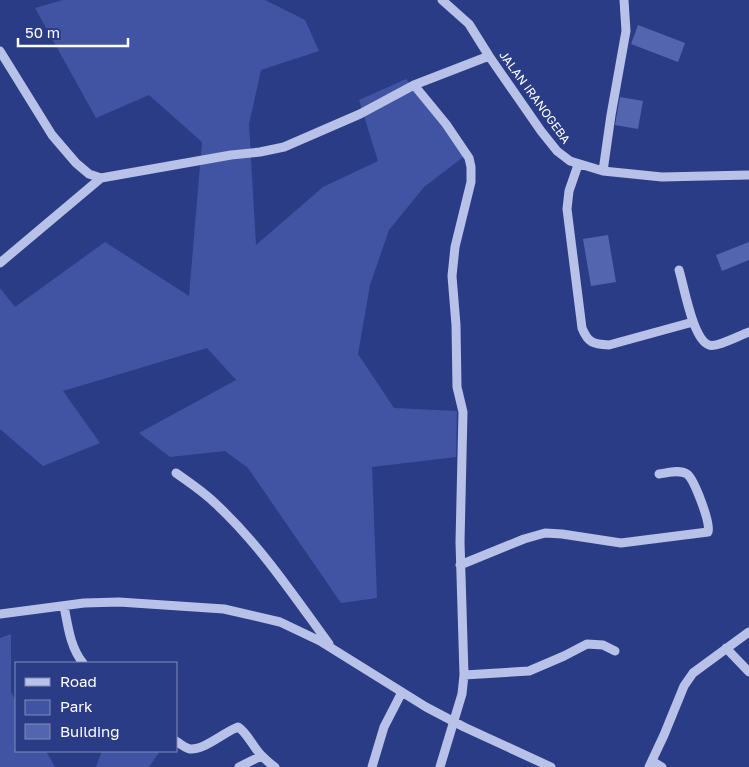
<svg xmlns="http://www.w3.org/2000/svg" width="749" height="767" font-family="'Golos Text',sans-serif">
  <rect width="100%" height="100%" fill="#2b3c87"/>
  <!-- green -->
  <path fill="#4054a3" d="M 63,0 L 265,0 L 305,20 L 319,51 L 261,70 L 249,124 L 256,245 L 323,187 L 378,161 L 359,100 L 406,79 L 466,155 L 424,187 L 389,230 L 370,285 L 358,354 L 394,408 L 457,411 L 456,457 L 372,467 L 377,598 L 341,603 L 248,468 L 225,451 L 170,457 L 139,433 L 236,380 L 207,348 L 63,391 L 100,443 L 43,466 L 0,429 L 0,288 L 15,307 L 105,242 L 189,296 L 202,142 L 149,95 L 96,118 L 35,8 Z
    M 11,634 L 11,692 L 16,701 L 16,751 L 46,751 L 55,767 L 0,767 L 0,638 Z
    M 102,751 L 160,751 L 149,767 L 96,767 Z"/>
  <!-- building -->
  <path fill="#5365ae" d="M 638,25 L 685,43 L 678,62 L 631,44 Z
    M 620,97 L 643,101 L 638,129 L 615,125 Z
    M 608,235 L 616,282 L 591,286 L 583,239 Z
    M 749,242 L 749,260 L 722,271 L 716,255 Z"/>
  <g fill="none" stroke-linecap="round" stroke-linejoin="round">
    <!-- minor -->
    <path stroke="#b8c1e8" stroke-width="9" d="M 442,0 L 469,24 L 489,56 L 541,131 L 557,151 L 570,161 L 603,171 L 662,177 L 749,175
      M 0,51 L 52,135 L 76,163 L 89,174 L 101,178 L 231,155 L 260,152 L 284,147 L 360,114 L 414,85 L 489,56
      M 414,85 L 446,124 L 469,158 L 471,167 L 471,182 L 455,247 L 452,276 L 456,325 L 457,387 L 463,412 L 460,542 L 464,675 L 462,694 L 440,767
      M 578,165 L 569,191 L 567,209 L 582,328 C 588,343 593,344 609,345 L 693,322
      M 603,171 L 611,115 L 626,31 L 624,0
      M 0,263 L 101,178
      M 679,270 C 684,286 693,340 709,345 C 717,348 740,335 749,332
      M 176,473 C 190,483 204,492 216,504 C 260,545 294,596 329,644
      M 460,565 L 524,539 L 545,533 L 562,534 L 621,543 L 708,532 C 711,523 694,479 687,474 C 679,469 667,473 659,474
      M 64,606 C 68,626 70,647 83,663
      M 0,614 L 84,603 L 119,602 L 224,609 L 280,622 L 320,641 L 426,707 L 464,727 L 551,767
      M 726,648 L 749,672
      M 464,675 L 529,671 L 564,656 L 587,644 L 603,645 L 615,651
      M 176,741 C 180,744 185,748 190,749 C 205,750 224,732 238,727 C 247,732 254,749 262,756 C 266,760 270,764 275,767
      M 652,761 L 662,767
      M 239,767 L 261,756
      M 372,767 L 384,727 L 402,692
      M 649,767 L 664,735 L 684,686 L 693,673 L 749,632"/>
  </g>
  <g text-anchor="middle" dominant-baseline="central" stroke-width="4" stroke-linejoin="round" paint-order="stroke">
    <!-- street labels -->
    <g font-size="12" fill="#fff" stroke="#2b3c87">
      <text transform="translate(535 97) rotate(54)">JALAN IRANOGEBA</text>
    </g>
  </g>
  <!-- legend -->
  <rect x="15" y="662" width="162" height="90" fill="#2b3c87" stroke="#808ab7"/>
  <rect x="25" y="678" width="25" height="8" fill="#b8c1e8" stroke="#808ab7"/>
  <text x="60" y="687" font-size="15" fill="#ffffff">Road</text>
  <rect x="25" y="700" width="25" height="15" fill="#4054a3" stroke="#808ab7"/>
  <text x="60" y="712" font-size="15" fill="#ffffff">Park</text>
  <rect x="25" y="724" width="25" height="15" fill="#5365ae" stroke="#808ab7"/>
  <text x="60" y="737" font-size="15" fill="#ffffff">Building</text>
  <!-- scale -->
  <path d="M18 38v8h110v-8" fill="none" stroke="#ffffff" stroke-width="2.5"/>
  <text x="25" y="38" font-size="15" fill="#ffffff" stroke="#2b3c87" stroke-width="4" paint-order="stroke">50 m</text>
</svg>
